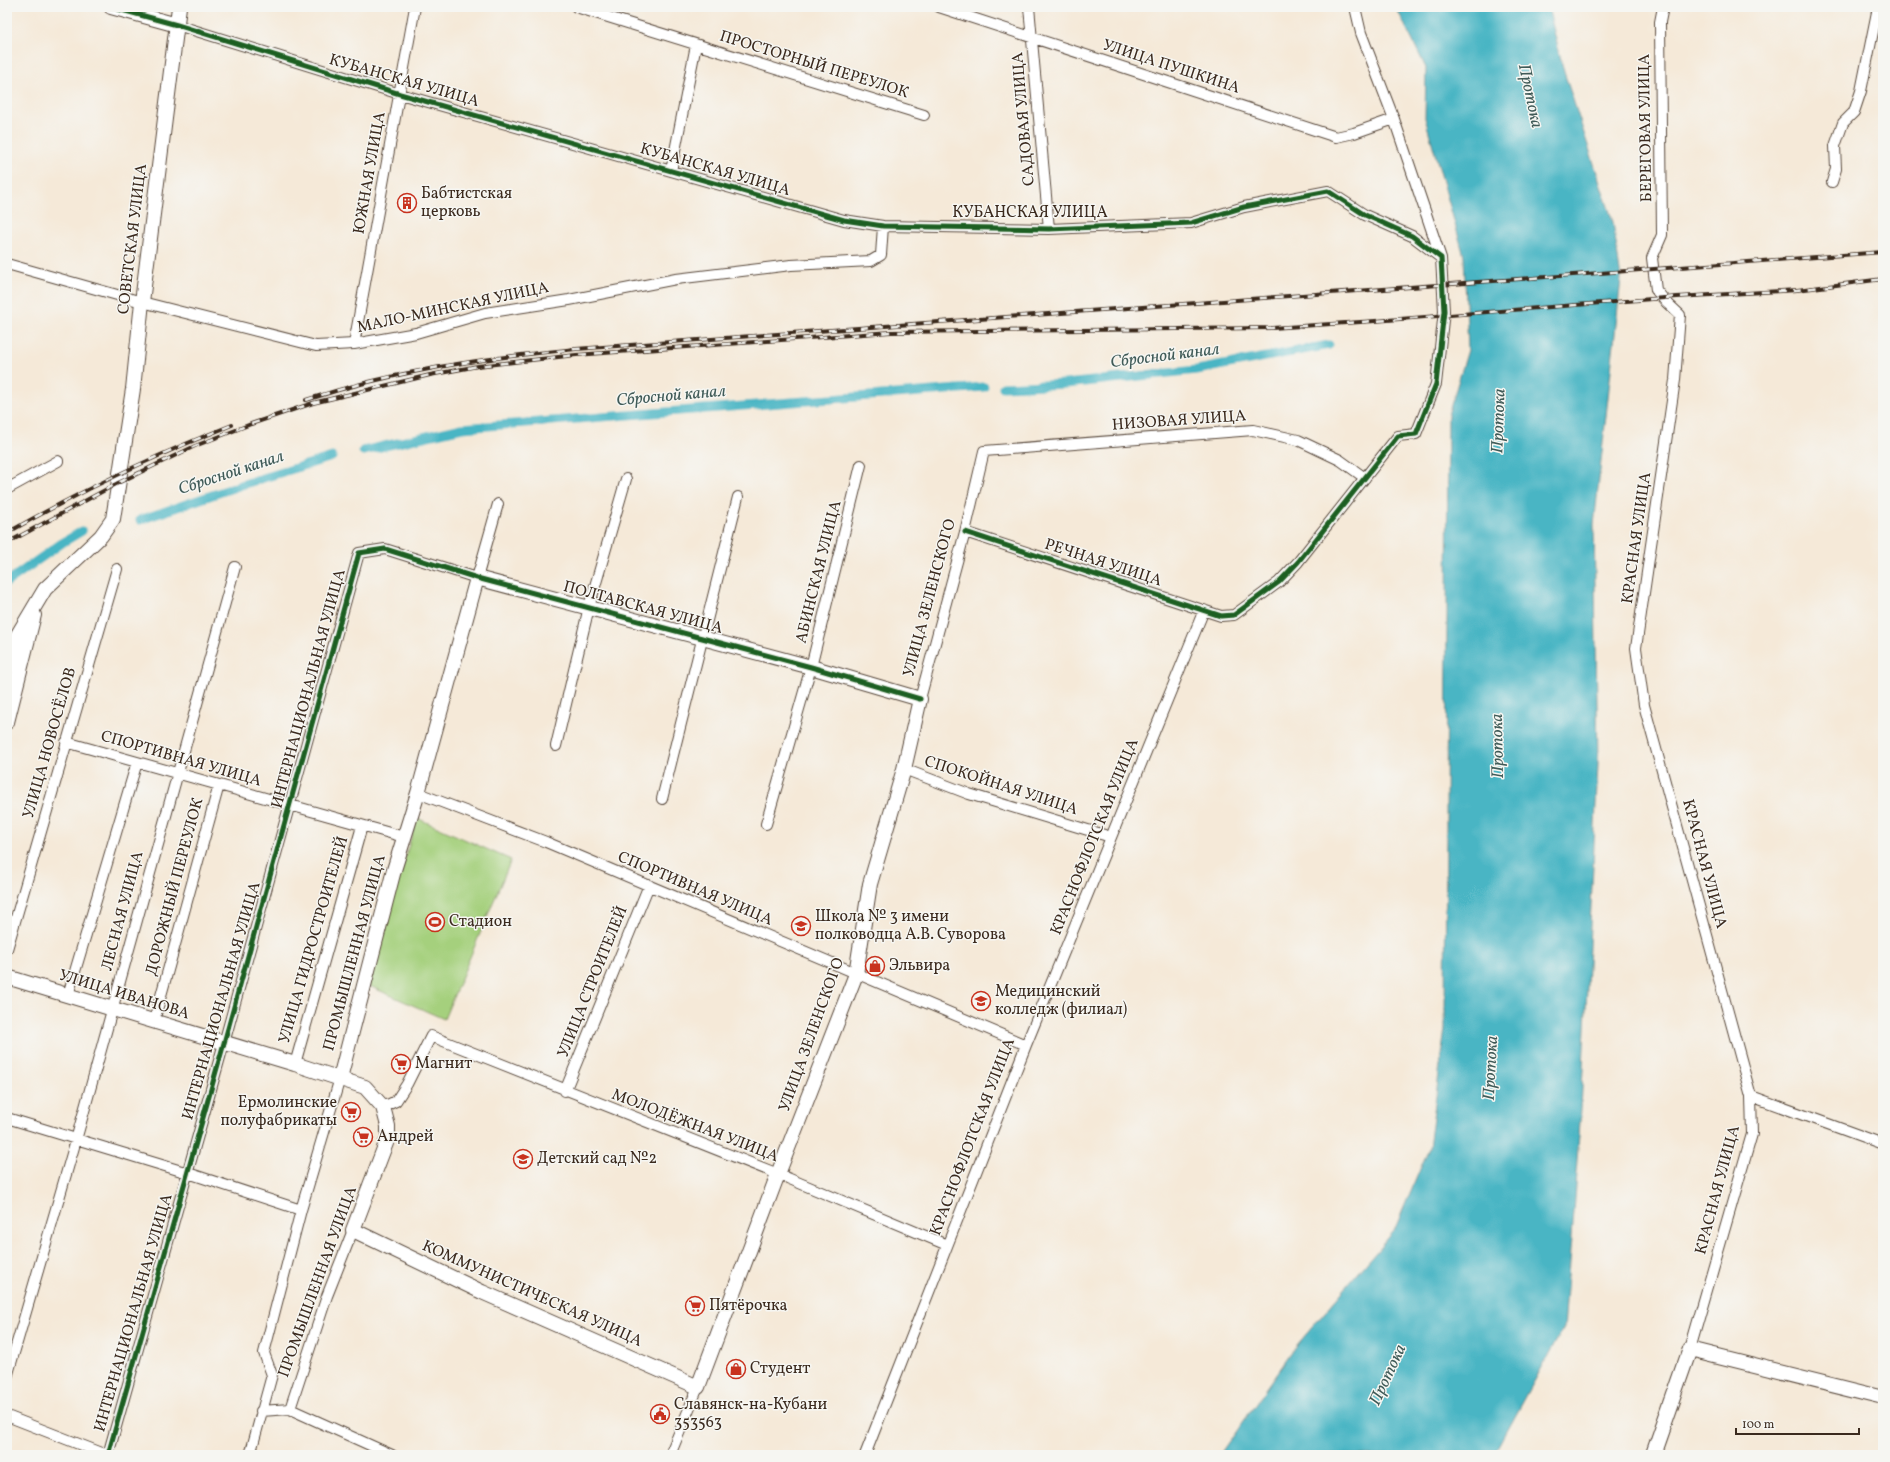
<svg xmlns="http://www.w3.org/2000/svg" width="1890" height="1462" font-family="Vollkorn,serif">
  <rect width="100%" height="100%" fill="#f6f6f2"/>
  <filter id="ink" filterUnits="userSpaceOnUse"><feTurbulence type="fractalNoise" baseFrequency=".025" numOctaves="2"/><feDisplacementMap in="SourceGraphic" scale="8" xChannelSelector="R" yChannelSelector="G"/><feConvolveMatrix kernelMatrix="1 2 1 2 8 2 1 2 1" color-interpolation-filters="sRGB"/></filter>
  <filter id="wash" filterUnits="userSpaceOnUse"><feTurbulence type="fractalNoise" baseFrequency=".012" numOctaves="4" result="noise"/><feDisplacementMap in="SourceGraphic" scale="16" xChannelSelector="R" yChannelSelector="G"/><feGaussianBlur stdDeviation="0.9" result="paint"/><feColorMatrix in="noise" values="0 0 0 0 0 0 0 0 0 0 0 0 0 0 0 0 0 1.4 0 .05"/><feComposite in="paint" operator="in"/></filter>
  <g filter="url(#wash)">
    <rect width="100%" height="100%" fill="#f5e9d8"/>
    <!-- grass -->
    <path fill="#a5d07d" stroke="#707d4e" d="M 417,818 L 511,860 L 444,1019 L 367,985 Z"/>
    <!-- water -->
    <path fill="#48b5c4" stroke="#427071" d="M 1396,7 L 1548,7 L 1564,72 L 1613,222 L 1621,279 L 1594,525 L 1598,764 L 1581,1109 L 1564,1327 L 1494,1455 L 1220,1455 L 1297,1345 L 1394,1231 L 1429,1148 L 1445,1029 L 1448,415 L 1468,350 L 1464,256 L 1425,118 L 1426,68 Z"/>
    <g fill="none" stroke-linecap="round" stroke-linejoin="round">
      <!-- canal -->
      <path stroke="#48b5c4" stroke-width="9" d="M 1003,387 L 1065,384 L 1197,370 L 1329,345
        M 363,451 L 462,428 L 984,387
        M 140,520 L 244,484 L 332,457
        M 7,582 L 62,543 L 82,531"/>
    </g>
  </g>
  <g filter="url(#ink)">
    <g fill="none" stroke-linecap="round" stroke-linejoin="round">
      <!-- street casing -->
      <g stroke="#57473a" stroke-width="12">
        <path id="street" d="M 576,7 L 924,115
          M 939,7 L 1336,137 L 1354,133 L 1394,119
          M 1029,7 L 1049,229
          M 1355,7 L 1361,33 L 1394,119 L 1441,258
          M 1663,7 L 1660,22 L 1662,235 L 1652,258 L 1656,290 L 1666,302 L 1680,315 L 1675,380 L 1636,648 L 1644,705 L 1751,1096 L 1752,1134 L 1690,1349
          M 177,25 L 400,94 L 844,220 L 883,226 L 1049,229 L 1191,223 L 1244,207 L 1328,191 L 1365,215 L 1412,236 L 1441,258 L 1444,311 L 1436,384 L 1416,434 L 1398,436 L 1298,562 L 1279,582 L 1234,615 L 1221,616 L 965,532
          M 671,171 L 696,45
          M 1832,182 L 1836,169 L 1835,146 L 1843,123 L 1854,112 L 1861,91 L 1878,7
          M 7,264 L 142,302 L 316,346 L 354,344 L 416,333 L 485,313 L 569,300 L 676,279 L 791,265 L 871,261 L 881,255 L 883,226
          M 354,344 L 415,7
          M 7,489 L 58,461
          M 920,699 L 965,532 L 984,451 L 1253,430 L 1298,440 L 1340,460 L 1365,478
          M 66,742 L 404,837
          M 556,746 L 589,607 L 626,479
          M 904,769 L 969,794 L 1111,837
          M 418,793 L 546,842 L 1026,1045
          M 662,799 L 738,497
          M 766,824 L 811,667 L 861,465
          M 7,949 L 117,569
          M 68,995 L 137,762
          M 154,1021 L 219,785
          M 295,1064 L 362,826
          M 565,1091 L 649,885
          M 1751,1096 L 1883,1144
          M 383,1107 L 396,1101 L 407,1084 L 431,1036 L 778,1174 L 947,1245
          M 7,1118 L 188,1173 L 301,1210
          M 7,1377 L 76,1140 L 235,567
          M 290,1409 L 392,1455
          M 261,1411 L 290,1409 L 327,1296 L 353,1230
          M 7,1416 L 107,1455
          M 108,1455 L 224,1043 L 359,553 L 385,549 L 477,578 L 498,504
          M 250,1455 L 272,1375 L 264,1353 L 301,1210 L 340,1078
          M 670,1455 L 698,1387
          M 865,1455 L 1026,1045 L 1204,610"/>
      </g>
      <!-- secondary casing -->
      <g stroke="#57473a" stroke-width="16">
        <path id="secondary" d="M 111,7 L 177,25
          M 7,668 L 14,641 L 45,589 L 101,536 L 113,519 L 133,389 L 142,302 L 179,7
          M 7,722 L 34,615
          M 7,977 L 295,1064 L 365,1087 L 383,1107 L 388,1126 L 388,1138 L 353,1230 L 482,1292 L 698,1387 L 778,1174 L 856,974 L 870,884 L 904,769 L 920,699 L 811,667 L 477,578 L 418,793 L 394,870 L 340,1078
          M 1653,1455 L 1690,1349 L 1883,1397"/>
      </g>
      <!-- street -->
      <use href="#street" stroke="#fff" stroke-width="10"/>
      <!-- secondary -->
      <use href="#secondary" stroke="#fff" stroke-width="14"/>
      <!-- rail casing -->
      <g stroke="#3b2a1e" stroke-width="4">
        <path id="rail" d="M 306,400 C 394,371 484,358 576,349 L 1883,252
          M 7,533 C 79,492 155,455 232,425
          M 7,543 L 118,483 L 195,446 L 251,424 L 313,403 L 430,375 L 478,366 L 576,355 L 891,332 L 1272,328 L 1375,321 L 1677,297 L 1797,290 L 1883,279"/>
      </g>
      <!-- rail -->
      <use href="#rail" stroke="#f6f6f2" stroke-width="2.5" stroke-dasharray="8" stroke-linecap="butt"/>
      <!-- cycleway casing -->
      <g stroke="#f6f6f2" stroke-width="8">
        <path id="cycleway" d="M 111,7 L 177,25 L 400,94 L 844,220 L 883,226 L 1049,229 L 1191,223 L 1244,207 L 1328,191 L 1365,215 L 1412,236 L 1441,258 L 1444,311 L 1436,384 L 1416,434 L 1398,436 L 1298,562 L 1279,582 L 1234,615 L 1221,616 L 965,532
          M 108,1455 L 224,1043 L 359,553 L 385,549 L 477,578 L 811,667 L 920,699"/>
      </g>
      <!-- cycleway -->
      <use href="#cycleway" stroke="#1b5e20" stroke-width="5"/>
    </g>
  </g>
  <!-- icons -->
  <defs>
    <g id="building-ring" transform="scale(1)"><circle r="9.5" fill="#f6f6f2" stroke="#c8321e" stroke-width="1.5"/><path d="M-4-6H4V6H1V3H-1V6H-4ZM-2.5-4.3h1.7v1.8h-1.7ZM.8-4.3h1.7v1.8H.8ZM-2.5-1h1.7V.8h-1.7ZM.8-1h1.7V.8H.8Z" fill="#c8321e"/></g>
    <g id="stadium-ring" transform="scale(1)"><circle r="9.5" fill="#f6f6f2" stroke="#c8321e" stroke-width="1.5"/><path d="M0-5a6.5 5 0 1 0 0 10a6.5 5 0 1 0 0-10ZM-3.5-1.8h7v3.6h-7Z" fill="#c8321e"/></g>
    <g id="school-ring" transform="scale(1)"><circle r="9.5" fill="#f6f6f2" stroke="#c8321e" stroke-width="1.5"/><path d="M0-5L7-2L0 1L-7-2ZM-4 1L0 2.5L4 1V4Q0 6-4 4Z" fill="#c8321e"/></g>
    <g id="shop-ring" transform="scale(1)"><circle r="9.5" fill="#f6f6f2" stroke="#c8321e" stroke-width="1.5"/><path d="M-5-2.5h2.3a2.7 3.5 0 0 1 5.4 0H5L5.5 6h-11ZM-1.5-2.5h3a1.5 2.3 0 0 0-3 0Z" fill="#c8321e"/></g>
    <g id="university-ring" transform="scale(1)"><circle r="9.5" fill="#f6f6f2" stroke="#c8321e" stroke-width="1.5"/><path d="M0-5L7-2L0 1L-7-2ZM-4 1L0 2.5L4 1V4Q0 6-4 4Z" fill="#c8321e"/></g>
    <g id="supermarket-ring" transform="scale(1)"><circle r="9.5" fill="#f6f6f2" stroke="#c8321e" stroke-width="1.5"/><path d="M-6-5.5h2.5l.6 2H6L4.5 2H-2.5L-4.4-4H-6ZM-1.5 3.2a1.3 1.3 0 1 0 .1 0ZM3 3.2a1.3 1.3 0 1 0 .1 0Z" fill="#c8321e"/></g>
    <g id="civic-ring" transform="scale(1)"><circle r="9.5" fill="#f6f6f2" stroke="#c8321e" stroke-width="1.5"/><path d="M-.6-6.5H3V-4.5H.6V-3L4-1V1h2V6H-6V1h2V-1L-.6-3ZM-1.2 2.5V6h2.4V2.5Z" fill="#c8321e"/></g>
  </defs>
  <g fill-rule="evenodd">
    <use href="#building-ring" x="407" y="203"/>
    <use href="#stadium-ring" x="435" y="922"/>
    <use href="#school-ring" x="801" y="926"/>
    <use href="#shop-ring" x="875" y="966"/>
    <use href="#university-ring" x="981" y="1001"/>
    <use href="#supermarket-ring" x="401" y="1064"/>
    <use href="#supermarket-ring" x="351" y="1112"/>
    <use href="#supermarket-ring" x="363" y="1137"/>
    <use href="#school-ring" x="523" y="1159"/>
    <use href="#supermarket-ring" x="695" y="1306"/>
    <use href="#shop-ring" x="736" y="1369"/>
    <use href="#civic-ring" x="660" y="1414"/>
  </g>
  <g text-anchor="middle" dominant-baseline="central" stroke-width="3" stroke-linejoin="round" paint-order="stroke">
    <!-- street labels -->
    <g font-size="16" fill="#3b2a1e" stroke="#f6f6f2">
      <text transform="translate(814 65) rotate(17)">ПРОСТОРНЫЙ ПЕРЕУЛОК</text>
      <text transform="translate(1171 67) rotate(18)">УЛИЦА ПУШКИНА</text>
      <text transform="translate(404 81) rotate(16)">КУБАНСКАЯ УЛИЦА</text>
      <text transform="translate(1024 119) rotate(-95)">САДОВАЯ УЛИЦА</text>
      <text transform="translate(1646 128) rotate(-91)">БЕРЕГОВАЯ УЛИЦА</text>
      <text transform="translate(715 170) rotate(16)">КУБАНСКАЯ УЛИЦА</text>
      <text transform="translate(370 173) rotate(-80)">ЮЖНАЯ УЛИЦА</text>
      <text x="1030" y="213">КУБАНСКАЯ УЛИЦА</text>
      <text transform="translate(133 239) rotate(-83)">СОВЕТСКАЯ УЛИЦА</text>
      <text transform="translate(453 308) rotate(-12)">МАЛО-МИНСКАЯ УЛИЦА</text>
      <text transform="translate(1179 421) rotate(-4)">НИЗОВАЯ УЛИЦА</text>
      <text transform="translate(1637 538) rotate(-82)">КРАСНАЯ УЛИЦА</text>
      <text transform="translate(1103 563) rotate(18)">РЕЧНАЯ УЛИЦА</text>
      <text transform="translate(819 572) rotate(-76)">АБИНСКАЯ УЛИЦА</text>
      <text transform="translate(930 598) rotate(-75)">УЛИЦА ЗЕЛЕНСКОГО</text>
      <text transform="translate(643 608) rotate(15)">ПОЛТАВСКАЯ УЛИЦА</text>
      <text transform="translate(309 689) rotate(-75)">ИНТЕРНАЦИОНАЛЬНАЯ УЛИЦА</text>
      <text transform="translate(50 743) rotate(-74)">УЛИЦА НОВОСЁЛОВ</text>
      <text transform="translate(181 759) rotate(16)">СПОРТИВНАЯ УЛИЦА</text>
      <text transform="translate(1001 786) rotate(18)">СПОКОЙНАЯ УЛИЦА</text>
      <text transform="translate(1095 837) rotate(-68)">КРАСНОФЛОТСКАЯ УЛИЦА</text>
      <text transform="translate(1704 864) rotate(75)">КРАСНАЯ УЛИЦА</text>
      <text transform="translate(175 887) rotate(-75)">ДОРОЖНЫЙ ПЕРЕУЛОК</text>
      <text transform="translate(695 889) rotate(23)">СПОРТИВНАЯ УЛИЦА</text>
      <text transform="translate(123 911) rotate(-75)">ЛЕСНАЯ УЛИЦА</text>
      <text transform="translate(314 940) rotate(-74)">УЛИЦА ГИДРОСТРОИТЕЛЕЙ</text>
      <text transform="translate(355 953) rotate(-75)">ПРОМЫШЛЕННАЯ УЛИЦА</text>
      <text transform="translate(593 982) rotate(-68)">УЛИЦА СТРОИТЕЛЕЙ</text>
      <text transform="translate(124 995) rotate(17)">УЛИЦА ИВАНОВА</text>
      <text transform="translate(222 1001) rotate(-74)">ИНТЕРНАЦИОНАЛЬНАЯ УЛИЦА</text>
      <text transform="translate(812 1035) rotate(-70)">УЛИЦА ЗЕЛЕНСКОГО</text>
      <text transform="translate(695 1126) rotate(21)">МОЛОДЁЖНАЯ УЛИЦА</text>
      <text transform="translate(973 1137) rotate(-69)">КРАСНОФЛОТСКАЯ УЛИЦА</text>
      <text transform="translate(1718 1190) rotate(-75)">КРАСНАЯ УЛИЦА</text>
      <text transform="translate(318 1282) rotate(-70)">ПРОМЫШЛЕННАЯ УЛИЦА</text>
      <text transform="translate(532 1294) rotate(24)">КОММУНИСТИЧЕСКАЯ УЛИЦА</text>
      <text transform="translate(134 1313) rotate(-74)">ИНТЕРНАЦИОНАЛЬНАЯ УЛИЦА</text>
    </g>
    <!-- poi labels -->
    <g font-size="16" fill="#3b2a1e" stroke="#f6f6f2" text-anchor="start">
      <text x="421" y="194">Бабтистская<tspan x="421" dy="18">церковь</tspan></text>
      <text x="815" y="917">Школа № 3 имени<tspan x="815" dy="18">полководца А.В. Суворова</tspan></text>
      <text x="449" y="922">Стадион</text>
      <text x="889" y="966">Эльвира</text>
      <text x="995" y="992">Медицинский<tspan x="995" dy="18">колледж (филиал)</tspan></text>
      <text x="415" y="1064">Магнит</text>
      <text x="337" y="1103" text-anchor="end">Ермолинские<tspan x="337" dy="18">полуфабрикаты</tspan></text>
      <text x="377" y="1137">Андрей</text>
      <text x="537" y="1159">Детский сад №2</text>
      <text x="709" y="1306">Пятёрочка</text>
      <text x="750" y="1369">Студент</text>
      <text x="674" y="1405">Славянск-на-Кубани<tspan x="674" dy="18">353563</tspan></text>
    </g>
    <!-- water labels -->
    <g font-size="17" font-style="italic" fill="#405b58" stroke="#f6f6f2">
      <text transform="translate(1530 96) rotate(78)">Протока</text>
      <text transform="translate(1165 356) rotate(-7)">Сбросной канал</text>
      <text transform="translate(671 396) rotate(-5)">Сбросной канал</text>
      <text transform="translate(1499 421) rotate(-88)">Протока</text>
      <text transform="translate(231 473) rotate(-18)">Сбросной канал</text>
      <text transform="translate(1498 746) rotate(-91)">Протока</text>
      <text transform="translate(1491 1068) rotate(-87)">Протока</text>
      <text transform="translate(1388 1375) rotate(-65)">Протока</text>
    </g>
  </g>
  <!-- margin -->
  <rect width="1890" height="1462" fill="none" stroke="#f6f6f2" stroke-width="24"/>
  <!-- scale -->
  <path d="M1736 1428v6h123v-6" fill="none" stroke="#3b2a1e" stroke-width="2"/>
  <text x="1742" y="1428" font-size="12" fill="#3b2a1e" stroke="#f6f6f2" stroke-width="3" paint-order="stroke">100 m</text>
</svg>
